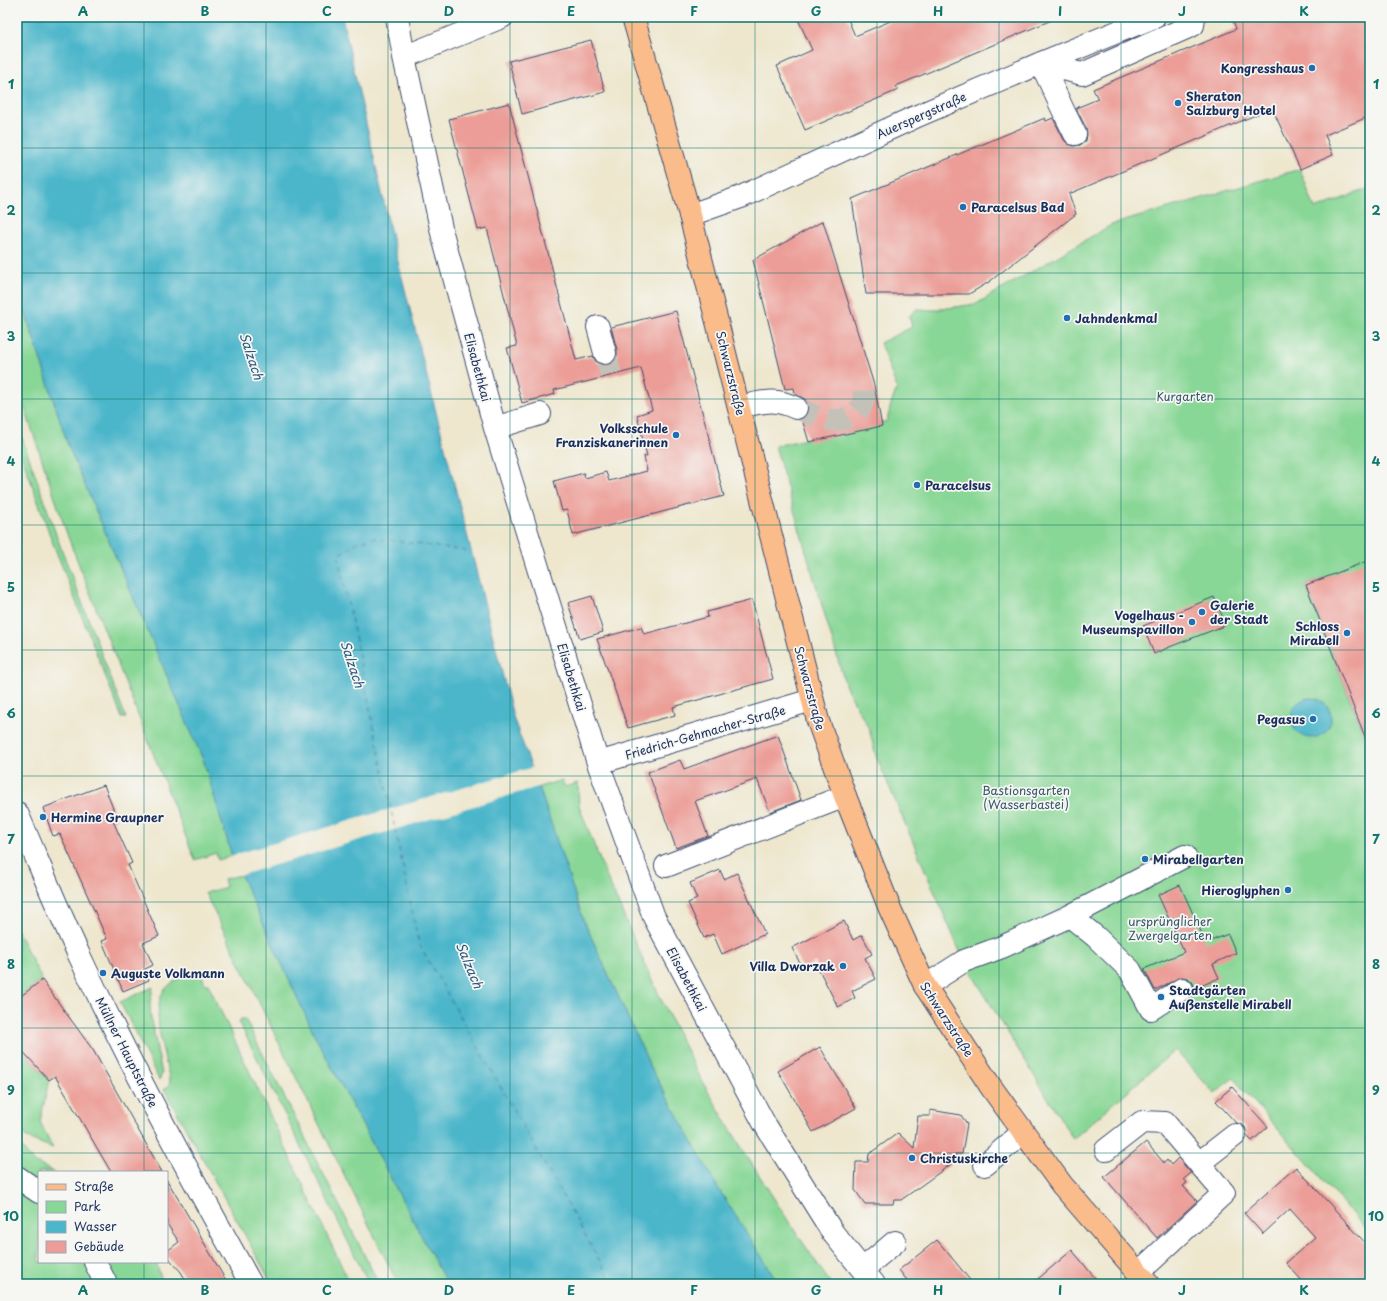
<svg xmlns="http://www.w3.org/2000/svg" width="1387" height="1301" font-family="'Playpen Sans',sans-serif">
  <rect width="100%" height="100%" fill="#f6f6f2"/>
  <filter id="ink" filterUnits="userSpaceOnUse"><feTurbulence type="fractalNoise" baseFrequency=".025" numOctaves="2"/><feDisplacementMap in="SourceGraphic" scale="8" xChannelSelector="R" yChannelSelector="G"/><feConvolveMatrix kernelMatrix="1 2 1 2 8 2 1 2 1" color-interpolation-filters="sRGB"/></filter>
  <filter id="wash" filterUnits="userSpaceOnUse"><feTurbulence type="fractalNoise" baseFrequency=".012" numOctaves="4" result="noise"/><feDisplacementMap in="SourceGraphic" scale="16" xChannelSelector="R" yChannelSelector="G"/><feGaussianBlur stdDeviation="0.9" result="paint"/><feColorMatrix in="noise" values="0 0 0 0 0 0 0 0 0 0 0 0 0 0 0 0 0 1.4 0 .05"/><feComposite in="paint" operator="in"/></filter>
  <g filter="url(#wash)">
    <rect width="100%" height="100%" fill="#eee7ce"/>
    <!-- green -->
    <path fill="#89d796" stroke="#52837a" d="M 1300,169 L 1315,209 L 1370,188 L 1370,561 L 1306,585 L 1370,751 L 1370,1234 L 1233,1078 L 1215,1094 L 1175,1050 L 1073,1139 L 964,961 L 876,756 L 869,729 L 846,687 L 775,446 L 887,421 L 891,404 L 897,388 L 880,343 L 912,327 L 909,316 L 917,309 L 934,310 L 976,304 L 1111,225 Z
      M 17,287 L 69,448 L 204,762 L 232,856 L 218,860 L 216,853 L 195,860 L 68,537 L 17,385 Z
      M 17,423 L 58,540 L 126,718 L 122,718 L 52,541 L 17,442 Z
      M 562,780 L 565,787 L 578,783 L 579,806 L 605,873 L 650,976 L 678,1034 L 706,1088 L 743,1150 L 789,1222 L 831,1284 L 779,1284 L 718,1188 L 651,1068 L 583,919 L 539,787 Z
      M 241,875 L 315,1036 L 447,1284 L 398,1284 L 205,893 L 226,887 L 224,879 Z
      M 17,930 L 42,980 L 17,999 Z
      M 194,973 L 201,973 L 205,984 L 208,984 L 350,1284 L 272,1284 L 164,1089 L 169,1086 L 170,1081 C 165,1058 151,1013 163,992 C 169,982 183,977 194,973 Z
      M 153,987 L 150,1003 L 151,1018 L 162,1074 L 159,1080 L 120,1002 Z
      M 241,1019 L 245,1019 L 379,1284 L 369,1284 L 239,1022 Z
      M 17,1045 L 49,1080 L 40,1122 L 53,1148 L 27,1138 L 17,1125 Z
      M 17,1142 L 34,1162 L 54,1172 L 39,1172 L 39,1262 L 156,1262 L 163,1284 L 17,1284 Z"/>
    <!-- water -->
    <path fill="#4cb6ca" stroke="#347294" d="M 17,17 L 342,17 L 393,242 L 514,720 L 539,787 L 583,919 L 651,1068 L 718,1188 L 779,1284 L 447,1284 L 315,1036 L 232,856 L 204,762 L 69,448 L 17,287 Z
      M1291 718a20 20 0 1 1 40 0a20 20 0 1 1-40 0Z"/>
    <!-- pier -->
    <path fill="#eee7ce" d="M 534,767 L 541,786 L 241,875 L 239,875 L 230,856 Z"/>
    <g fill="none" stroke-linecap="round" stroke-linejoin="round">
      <!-- ferry -->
      <path stroke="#2a587e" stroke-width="1" stroke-dasharray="5 4" stroke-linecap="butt" d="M 466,551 L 374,538 L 356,543 L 338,555 L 419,944 L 613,1284"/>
    </g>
    <g id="blocks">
      <!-- building -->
      <path fill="#ec9d97" d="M 797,17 L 847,17 L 855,36 L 900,17 L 1059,17 L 896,86 L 898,90 L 805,130 L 777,66 L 812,50 Z
        M 1232,17 L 1370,17 L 1370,116 L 1325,135 L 1333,155 L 1300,169 L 1272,108 L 1069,194 L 1076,214 L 989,282 L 969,294 L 866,294 L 852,199 L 1045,118 L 1046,121 L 1053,118 L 1064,140 L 1068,144 L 1074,146 L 1080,145 L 1086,141 L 1087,134 L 1086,128 L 1076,108 L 1098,99 L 1093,89 L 1236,29 Z
        M 591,40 L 605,92 L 522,114 L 509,61 Z
        M 509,103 L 576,360 L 593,356 L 596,362 L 602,365 L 609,365 L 614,362 L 617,356 L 617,350 L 611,327 L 676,311 L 724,496 L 573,535 L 567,510 L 562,511 L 554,481 L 584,473 L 585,478 L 606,472 L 609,481 L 647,471 L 644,456 L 647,456 L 637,415 L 652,410 L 641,368 L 554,390 L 555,394 L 522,403 L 507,348 L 517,346 L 487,228 L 478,230 L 449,119 Z
        M 823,221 L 874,385 L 882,426 L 809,442 L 802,419 L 807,413 L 808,406 L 806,400 L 795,394 L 794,388 L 785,389 L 753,260 Z
        M 1370,560 L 1370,747 L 1369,747 L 1306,585 Z
        M 592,596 L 603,632 L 580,639 L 568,603 Z
        M 1214,597 L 1226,625 L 1167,648 L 1154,654 L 1143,626 Z
        M 752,600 L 773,679 L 673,707 L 675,715 L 628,728 L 597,639 L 641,627 L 644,634 L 708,617 L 707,612 Z
        M 778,735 L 801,800 L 770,812 L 757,779 L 695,801 L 708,836 L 676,848 L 648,772 L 680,760 L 684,769 Z
        M 104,785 L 117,819 L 113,821 L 132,863 L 128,865 L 159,936 L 143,943 L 153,965 L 145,969 L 149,980 L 123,991 L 102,941 L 107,939 L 60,834 L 53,836 L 43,808 Z
        M 720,870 L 724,879 L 737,873 L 765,934 L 722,954 L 713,934 L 704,938 L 688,903 L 697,899 L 690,883 Z
        M 1180,885 L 1206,943 L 1228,934 L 1236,953 L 1213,964 L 1219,978 L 1194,989 L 1193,983 L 1188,978 L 1181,977 L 1155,990 L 1144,969 L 1184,952 L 1158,895 Z
        M 844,921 L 853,940 L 862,935 L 872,954 L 865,958 L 876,979 L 852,991 L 855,998 L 838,1007 L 815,962 L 803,969 L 792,948 Z
        M 42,980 L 93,1050 L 162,1172 L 111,1172 L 55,1076 L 49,1080 L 17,1045 L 17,999 Z
        M 820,1047 L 856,1108 L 813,1132 L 778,1071 Z
        M 1232,1087 L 1268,1127 L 1252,1141 L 1247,1136 L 1245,1127 L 1240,1124 L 1236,1123 L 1216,1101 Z
        M 930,1110 L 961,1115 L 967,1124 L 962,1154 L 955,1154 L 954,1162 L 901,1200 L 894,1200 L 893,1204 L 865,1204 L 855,1190 L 856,1162 L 868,1162 L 869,1154 L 898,1133 L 914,1148 L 918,1116 L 930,1116 Z
        M 1146,1142 L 1164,1163 L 1167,1160 L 1171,1165 L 1178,1158 L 1191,1173 L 1184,1179 L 1187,1183 L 1183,1186 L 1197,1201 L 1157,1238 L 1104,1177 Z
        M 1296,1167 L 1370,1248 L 1370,1284 L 1305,1284 L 1286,1263 L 1315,1237 L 1290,1209 L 1263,1234 L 1244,1213 Z
        M 167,1180 L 203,1241 L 228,1284 L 188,1284 L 181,1272 L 167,1256 L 167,1251 L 179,1242 L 167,1224 Z
        M 937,1240 L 957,1264 L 973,1284 L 910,1284 L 899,1270 Z
        M 1072,1250 L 1100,1284 L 1032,1284 Z"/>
    </g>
  </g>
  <g filter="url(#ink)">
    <use href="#blocks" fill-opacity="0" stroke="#3b4b6f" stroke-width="1"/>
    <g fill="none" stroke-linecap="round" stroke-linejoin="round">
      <!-- minor-tunnel -->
      <path stroke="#c4c2b8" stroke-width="22" stroke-dasharray="22 11" stroke-linecap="butt" d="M 605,353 L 611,375
        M 796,408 C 814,415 835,427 853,415 C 863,409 865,398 864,387"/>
      <!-- minor casing -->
      <g stroke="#3b4b6f" stroke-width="24">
        <path id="minor" d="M 397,17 L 404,57 L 442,233 L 495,428 L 598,763 L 654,917 L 764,1123 L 833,1233 L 874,1284
          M 404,57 L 502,17
          M 1041,63 L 1082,74 L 1193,25 L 1194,17
          M 1041,63 L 1064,112 L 1075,134
          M 690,215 L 741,197 L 915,117 L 1041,63 L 1154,17
          M 598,327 L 605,353
          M 739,407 C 764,402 773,397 796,408
          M 495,428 L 540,414
          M 598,763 L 812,700
          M 17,813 C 38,861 58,910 80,957 C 132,1069 191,1177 251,1284
          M 666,866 L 845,796
          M 1070,916 L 1096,937 L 1130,970 L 1151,1009 L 1182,989
          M 925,986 L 964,961 L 1002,947 L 1070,916 L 1185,856
          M 1106,1150 L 1142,1122 L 1165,1123 L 1224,1193 L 1138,1273
          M 1199,1163 L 1235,1135
          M 985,1165 L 1023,1132
          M 17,1177 L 39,1192
          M 95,1262 L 106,1284
          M 863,1269 L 895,1242"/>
      </g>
      <!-- major casing -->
      <g stroke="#3b4b6f" stroke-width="24">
        <path id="major" d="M 633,17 L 690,215 L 711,298 L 818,721 L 845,796 L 890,909 L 925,986 L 991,1087 L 1062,1185 L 1148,1284"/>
      </g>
      <!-- minor -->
      <use href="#minor" stroke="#fff" stroke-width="22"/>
      <!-- major -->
      <use href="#major" stroke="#fabc8b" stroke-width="22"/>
    </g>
  </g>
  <!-- grid -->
  <path fill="none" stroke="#0f766e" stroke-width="1" stroke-opacity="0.55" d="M 144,17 L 144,1172M 266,17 L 266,1284M 388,17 L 388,1284M 510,17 L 510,1284M 632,17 L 632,1284M 755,17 L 755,1284M 877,17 L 877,1284M 999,17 L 999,1284M 1121,17 L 1121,1284M 1243,17 L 1243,1284M 17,148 L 1370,148M 17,273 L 1370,273M 17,399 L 1370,399M 17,525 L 1370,525M 17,650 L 1370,650M 17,776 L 1370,776M 17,902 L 1370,902M 17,1028 L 1370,1028M 17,1153 L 1370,1153M 144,1262 L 144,1284"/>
  <!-- markers -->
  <g fill="#1f6fb2" stroke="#f6f6f2" stroke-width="1.5">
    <circle cx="1312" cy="68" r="4"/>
    <circle cx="1178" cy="103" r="4"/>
    <circle cx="963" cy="207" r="4"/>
    <circle cx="1067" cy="318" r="4"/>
    <circle cx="676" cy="435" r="4"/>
    <circle cx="917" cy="485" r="4"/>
    <circle cx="1202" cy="612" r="4"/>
    <circle cx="1192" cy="622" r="4"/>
    <circle cx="1347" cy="633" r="4"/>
    <circle cx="1313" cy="719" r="4"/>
    <circle cx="43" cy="817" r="4"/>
    <circle cx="1145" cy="859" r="4"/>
    <circle cx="1288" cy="890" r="4"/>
    <circle cx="843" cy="966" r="4"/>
    <circle cx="103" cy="973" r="4"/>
    <circle cx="1161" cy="997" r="4"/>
    <circle cx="912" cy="1158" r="4"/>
  </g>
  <g text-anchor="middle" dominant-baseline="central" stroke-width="3.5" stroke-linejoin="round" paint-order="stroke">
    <!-- poi labels -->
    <g font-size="12" font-weight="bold" fill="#1b2f5e" stroke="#f6f6f2" text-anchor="start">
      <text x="1304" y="68" text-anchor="end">Kongresshaus</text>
      <text x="1186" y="96">Sheraton<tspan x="1186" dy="14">Salzburg Hotel</tspan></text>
      <text x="971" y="207">Paracelsus Bad</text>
      <text x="1075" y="318">Jahndenkmal</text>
      <text x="668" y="428" text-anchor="end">Volksschule<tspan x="668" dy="14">Franziskanerinnen</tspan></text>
      <text x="925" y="485">Paracelsus</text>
      <text x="1210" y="605">Galerie<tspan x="1210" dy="14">der Stadt</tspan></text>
      <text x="1184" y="615" text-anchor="end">Vogelhaus -<tspan x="1184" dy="14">Museumspavillon</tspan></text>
      <text x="1339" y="626" text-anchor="end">Schloss<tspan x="1339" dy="14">Mirabell</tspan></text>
      <text x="1305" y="719" text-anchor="end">Pegasus</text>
      <text x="51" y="817">Hermine Graupner</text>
      <text x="1153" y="859">Mirabellgarten</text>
      <text x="1280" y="890" text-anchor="end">Hieroglyphen</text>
      <text x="835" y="966" text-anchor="end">Villa Dworzak</text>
      <text x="111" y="973">Auguste Volkmann</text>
      <text x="1169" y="990">Stadtgärten<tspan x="1169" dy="14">Außenstelle Mirabell</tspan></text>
      <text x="920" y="1158">Christuskirche</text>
    </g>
    <!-- street labels -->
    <g font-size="12" fill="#1b2f5e" stroke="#f6f6f2">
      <text transform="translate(921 115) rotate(-24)">Auerspergstraße</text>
      <text transform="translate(478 367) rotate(75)">Elisabethkai</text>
      <text transform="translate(731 373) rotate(76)">Schwarzstraße</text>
      <text transform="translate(572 677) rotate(73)">Elisabethkai</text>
      <text transform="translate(810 688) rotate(75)">Schwarzstraße</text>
      <text transform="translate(705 732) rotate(-16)">Friedrich-Gehmacher-Straße</text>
      <text transform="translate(687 979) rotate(62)">Elisabethkai</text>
      <text transform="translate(947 1019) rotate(57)">Schwarzstraße</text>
      <text transform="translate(127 1052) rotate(63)">Müllner Hauptstraße</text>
    </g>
    <!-- park labels -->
    <g font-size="12" fill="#36596c" stroke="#f6f6f2">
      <text x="1185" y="396">Kurgarten</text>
      <text x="1026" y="790">Bastionsgarten<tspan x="1026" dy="14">(Wasserbastei)</tspan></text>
      <text x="1170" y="921">ursprünglicher<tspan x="1170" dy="14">Zwergelgarten</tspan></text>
    </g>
    <!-- water labels -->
    <g font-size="13" font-style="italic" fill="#2a587e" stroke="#f6f6f2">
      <text transform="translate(252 356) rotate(72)">Salzach</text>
      <text transform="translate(353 664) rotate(72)">Salzach</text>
      <text transform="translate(470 965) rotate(67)">Salzach</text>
    </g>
  </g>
  <!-- margin -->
  <rect width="1387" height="1301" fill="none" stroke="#f6f6f2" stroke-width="44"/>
  <!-- legend -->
  <rect x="38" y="1171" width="130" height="92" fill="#f6f6f2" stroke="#9ea6b7"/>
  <rect x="46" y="1184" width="20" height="6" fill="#fabc8b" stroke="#9ea6b7"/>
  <text x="74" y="1191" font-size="12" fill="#1b2f5e">Straße</text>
  <rect x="46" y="1201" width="20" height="12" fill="#89d796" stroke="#9ea6b7"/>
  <text x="74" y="1211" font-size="12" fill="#1b2f5e">Park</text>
  <rect x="46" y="1221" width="20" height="12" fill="#4cb6ca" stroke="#9ea6b7"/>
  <text x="74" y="1231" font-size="12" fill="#1b2f5e">Wasser</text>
  <rect x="46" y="1241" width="20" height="12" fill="#ec9d97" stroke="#9ea6b7"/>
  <text x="74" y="1251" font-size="12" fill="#1b2f5e">Gebäude</text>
  <rect x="22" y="22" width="1343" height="1257" fill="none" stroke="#0f766e" stroke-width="1.5"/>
  <g font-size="13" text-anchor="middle" font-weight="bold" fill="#0f766e">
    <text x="83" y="16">A</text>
    <text x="205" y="16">B</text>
    <text x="327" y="16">C</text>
    <text x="449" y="16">D</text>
    <text x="571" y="16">E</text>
    <text x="694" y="16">F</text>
    <text x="816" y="16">G</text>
    <text x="938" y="16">H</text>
    <text x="1060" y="16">I</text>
    <text x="1182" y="16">J</text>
    <text x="1304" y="16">K</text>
    <text x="11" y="89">1</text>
    <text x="1376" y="89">1</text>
    <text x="11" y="215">2</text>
    <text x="1376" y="215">2</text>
    <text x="11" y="341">3</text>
    <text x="1376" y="341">3</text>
    <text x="11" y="466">4</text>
    <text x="1376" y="466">4</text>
    <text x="11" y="592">5</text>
    <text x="1376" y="592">5</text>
    <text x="11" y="718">6</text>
    <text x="1376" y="718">6</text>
    <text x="11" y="844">7</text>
    <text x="1376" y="844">7</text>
    <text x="11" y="969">8</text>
    <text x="1376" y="969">8</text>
    <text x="11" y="1095">9</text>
    <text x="1376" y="1095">9</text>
    <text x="11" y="1221">10</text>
    <text x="1376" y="1221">10</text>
    <text x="83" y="1295">A</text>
    <text x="205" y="1295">B</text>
    <text x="327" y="1295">C</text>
    <text x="449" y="1295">D</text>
    <text x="571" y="1295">E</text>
    <text x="694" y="1295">F</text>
    <text x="816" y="1295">G</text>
    <text x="938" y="1295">H</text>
    <text x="1060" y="1295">I</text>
    <text x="1182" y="1295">J</text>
    <text x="1304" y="1295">K</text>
  </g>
</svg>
